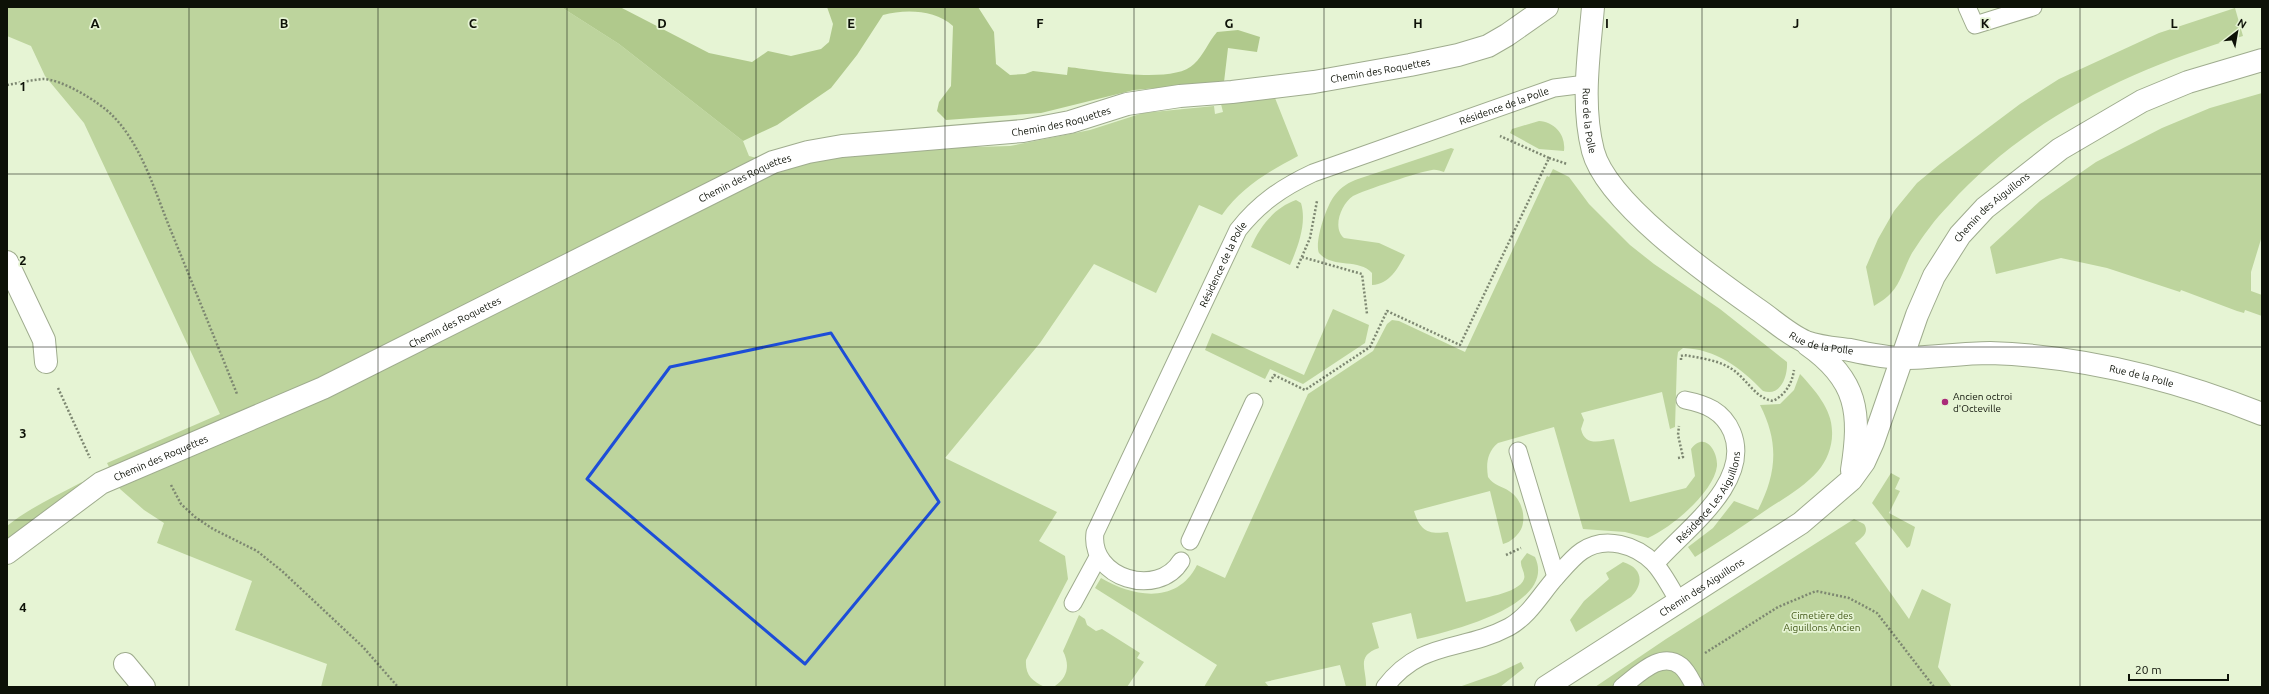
<svg xmlns="http://www.w3.org/2000/svg" width="2269" height="694" font-family="Ubuntu,sans-serif">
  <rect width="100%" height="100%" fill="#e6f4d4"/>
  <!-- green -->
  <path fill="#bdd49d" d="M 7,7 L 561,7 L 619,44 L 743,141 L 749,156 L 773,162 L 977,136 L 976,147 L 1010,146 L 1090,130 L 1143,113 L 1214,106 L 1215,114 L 1223,112 L 1221,104 L 1275,98 L 1298,156 C 1268,172 1242,187 1222,215 L 1199,205 L 1156,293 L 1094,264 L 1040,343 L 945,458 L 1057,512 L 1039,541 L 1065,556 L 1068,579 L 1026,660 C 1025,675 1032,681 1045,687 L 321,687 L 327,664 L 235,630 L 252,581 L 157,543 L 164,523 L 144,510 L 120,489 L 107,463 L 220,414 L 84,123 L 45,76 L 31,46 L 7,36 Z
    M 2235,8 L 2243,36 C 2133,68 2027,118 1949,205 C 1935,219 1923,236 1912,253 C 1905,265 1901,283 1891,293 C 1887,298 1880,302 1874,306 L 1866,267 L 1878,239 L 1894,211 L 1917,183 L 1940,164 L 2020,104 L 2059,79 L 2159,33 Z
    M 2262,93 L 2262,236 L 2251,272 L 2251,291 L 2262,295 L 2262,316 L 2245,310 L 2244,313 L 2237,311 L 2181,290 L 2180,292 L 2107,268 L 2061,258 L 1996,274 L 1990,247 L 2040,201 L 2096,162 L 2162,128 L 2210,108 Z
    M 1539,121 C 1555,122 1566,135 1564,151 L 1539,149 L 1510,133 L 1512,129 Z
    M 1451,148 L 1454,149 L 1444,172 C 1440,171 1436,169 1432,170 C 1422,171 1362,191 1353,196 C 1341,204 1332,228 1344,238 L 1379,243 L 1405,255 C 1398,268 1390,284 1372,285 L 1372,273 C 1359,258 1333,269 1319,253 C 1314,242 1327,204 1335,195 C 1341,187 1349,182 1358,179 Z
    M 1553,169 L 1569,177 L 1589,204 L 1630,245 L 1654,264 L 1720,309 L 1787,362 C 1788,377 1780,397 1763,391 C 1741,368 1716,349 1683,348 L 1678,352 L 1677,360 L 1675,427 L 1670,429 L 1662,392 L 1581,413 L 1584,420 L 1581,429 C 1585,447 1600,441 1614,439 L 1630,502 L 1686,488 L 1695,476 L 1691,449 C 1704,431 1718,450 1717,466 C 1714,492 1671,528 1648,538 L 1625,532 L 1583,529 L 1554,427 L 1498,443 C 1487,452 1486,464 1488,477 C 1494,486 1502,486 1509,491 C 1521,498 1526,515 1522,527 C 1519,535 1511,542 1503,544 L 1490,491 L 1414,511 C 1420,530 1427,535 1448,532 L 1466,602 C 1480,598 1519,594 1524,579 C 1526,573 1520,567 1521,561 L 1527,553 L 1535,557 C 1558,606 1448,632 1417,639 L 1411,613 L 1372,623 L 1379,648 C 1355,656 1367,669 1366,687 L 1346,687 L 1340,665 L 1265,682 L 1269,687 L 1204,687 L 1217,665 L 1095,588 L 1101,578 C 1133,597 1177,605 1197,565 L 1225,578 L 1308,394 L 1373,351 L 1387,324 L 1392,320 L 1399,321 L 1465,352 L 1547,176 L 1549,177 Z
    M 1296,200 L 1301,203 C 1307,223 1298,247 1290,265 L 1251,247 C 1260,226 1274,208 1296,200 Z
    M 1333,309 L 1369,325 L 1365,343 L 1303,384 L 1270,369 L 1265,379 L 1205,350 L 1212,333 L 1304,375 Z
    M 1800,374 C 1814,389 1832,409 1832,431 C 1833,445 1827,461 1818,471 C 1805,486 1785,498 1769,508 C 1745,525 1720,541 1695,557 L 1688,547 L 1713,528 L 1734,501 L 1758,510 C 1777,473 1779,442 1760,405 L 1780,404 L 1794,390 Z
    M 1891,473 L 1900,478 L 1895,489 L 1900,491 L 1889,513 L 1915,527 L 1910,546 L 1907,548 L 1872,503 Z
    M 82,482 L 78,489 L 7,539 L 7,526 C 29,508 56,496 82,482 Z
    M 1854,519 L 1864,524 C 1870,533 1861,538 1855,543 L 1909,619 L 1922,589 L 1951,604 L 1938,667 L 1952,687 L 1595,687 L 1666,639 Z
    M 1623,562 C 1643,568 1644,584 1631,597 L 1576,632 L 1570,620 L 1584,601 L 1609,579 L 1606,573 Z
    M 1079,615 L 1085,619 L 1087,625 L 1096,631 L 1102,629 L 1140,653 L 1137,658 L 1144,662 L 1127,687 L 1047,687 L 1055,686 C 1068,677 1070,665 1063,651 Z
    M 1521,662 L 1524,668 L 1500,687 L 1459,687 L 1496,674 Z"/>
  <!-- forest -->
  <path fill="#b0c98c" d="M 561,7 L 620,7 L 709,53 L 752,62 L 768,51 L 791,56 L 821,49 L 829,42 L 833,24 L 827,7 L 978,7 L 994,32 L 996,64 L 1010,75 L 1025,74 L 1033,71 L 1067,75 L 1068,67 C 1096,70 1174,85 1194,64 C 1204,55 1208,42 1217,32 L 1238,30 L 1260,37 L 1257,52 L 1228,48 L 1224,82 L 1134,90 L 1041,113 L 946,120 L 937,111 L 939,102 L 951,86 L 953,26 C 935,10 906,9 883,15 L 857,55 L 831,88 L 777,125 L 743,141 L 619,44 Z"/>
  <g fill="none" stroke-linecap="round" stroke-linejoin="round">
    <!-- lane casing -->
    <g stroke="#9fac8e" stroke-width="19">
      <g id="lane">
        <path d="M 1967,7 L 1975,25 L 2033,7"/>
        <path d="M 1518,451 L 1556,577"/>
        <path d="M 1190,541 L 1254,402"/>
        <path id="s1" d="M 1181,561 C 1158,599 1089,578 1095,533 L 1238,230 C 1259,203 1283,187 1313,173 L 1554,88 L 1586,84"/>
        <path id="s2" d="M 1655,564 C 1683,531 1753,483 1732,432 C 1723,411 1706,404 1685,400"/>
        <path d="M 1073,603 L 1098,557"/>
        <path d="M 1385,687 C 1422,639 1462,652 1509,627 C 1529,616 1541,594 1556,577 C 1564,568 1573,557 1582,551 C 1605,535 1636,545 1654,563 C 1664,574 1672,590 1679,602"/>
        <path d="M 1622,687 C 1638,675 1661,650 1681,666 C 1687,671 1691,680 1695,687"/>
      </g>
    </g>
    <!-- street casing -->
    <g stroke="#9fac8e" stroke-width="24">
      <g id="street">
        <path id="s3" d="M 1593,7 C 1589,54 1581,104 1593,151 C 1607,204 1712,277 1757,309 C 1772,319 1789,335 1806,342 C 1820,347 1835,348 1850,350 C 1868,354 1886,358 1904,358 C 1932,358 1961,353 1990,353 C 2082,356 2177,380 2262,414"/>
        <path d="M 7,262 L 44,340 L 46,362"/>
        <path d="M 1808,345 C 1858,380 1861,413 1852,470"/>
        <path id="s4" d="M 7,553 L 101,483 L 323,388 L 773,162 L 808,152 L 842,146 L 1023,131 L 1070,122 L 1127,104 L 1180,96 L 1232,92 L 1314,82 L 1410,65 L 1458,55 L 1488,46 L 1507,35 L 1547,7"/>
        <path d="M 125,664 L 144,687"/>
        <path id="s5" d="M 1546,687 L 1801,523 L 1851,480 L 1864,462 L 1873,442 L 1917,315 L 1934,276 L 1960,235 L 1985,208 L 2060,149 L 2142,101 L 2188,82 L 2262,60"/>
      </g>
    </g>
    <!-- path -->
    <path stroke="#7d8771" stroke-width="2.5" stroke-dasharray="2 2" stroke-linecap="butt" d="M 7,85 C 19,83 31,80 43,79 C 62,79 99,102 112,115 C 142,145 155,192 171,231 C 193,285 215,339 237,394
      M 1549,158 L 1567,164
      M 1302,257 L 1362,274 L 1367,314
      M 1297,268 L 1310,238 L 1317,201
      M 1681,360 L 1681,356 L 1684,355 C 1700,358 1718,360 1732,369 C 1747,379 1755,398 1773,401 C 1785,395 1792,384 1794,370
      M 1270,382 L 1274,375 L 1305,390 L 1370,347 L 1387,311 L 1460,345 L 1549,158 L 1500,136
      M 58,388 L 90,458
      M 1678,458 L 1683,457 L 1678,435 L 1679,426
      M 171,485 L 181,504 L 195,517 L 213,529 L 257,551 L 282,571 L 363,647 L 398,687
      M 1506,555 L 1521,548
      M 1705,653 L 1778,607 L 1816,591 L 1849,598 L 1877,613 L 1934,687"/>
    <!-- lane -->
    <use href="#lane" stroke="#fff" stroke-width="17"/>
    <!-- street -->
    <use href="#street" stroke="#fff" stroke-width="22"/>
  </g>
  <!-- marked area -->
  <path fill="none" stroke="#1d4ed8" stroke-width="3" stroke-linejoin="round" d="M 831,333 L 939,502 L 805,664 L 587,479 L 670,367 Z"/>
  <!-- grid -->
  <path fill="none" stroke="#0d1107" stroke-width="1" stroke-opacity="0.55" d="M 189,7 L 189,687M 378,7 L 378,687M 567,7 L 567,687M 756,7 L 756,687M 945,7 L 945,687M 1134,7 L 1134,687M 1324,7 L 1324,687M 1513,7 L 1513,687M 1702,7 L 1702,687M 1891,7 L 1891,687M 2080,7 L 2080,687M 7,174 L 2262,174M 7,347 L 2262,347M 7,520 L 2262,520"/>
  <!-- markers -->
  <circle fill="#aa2a79" stroke="#e6f4d4" stroke-width="1.5" cx="1945" cy="402" r="4"/>
  <g text-anchor="middle" dominant-baseline="central" stroke-width="3.5" stroke-linejoin="round" paint-order="stroke">
    <!-- street labels -->
    <g font-size="10" fill="#0d1107" stroke="#e6f4d4">
      <text stroke="none"><textPath href="#s4" startOffset="1478">Chemin des Roquettes</textPath></text>
      <text stroke="none"><textPath href="#s1" startOffset="754">Résidence de la Polle</textPath></text>
      <text stroke="none"><textPath href="#s4" startOffset="1154">Chemin des Roquettes</textPath></text>
      <text stroke="none"><textPath href="#s3" startOffset="114">Rue de la Polle</textPath></text>
      <text stroke="none"><textPath href="#s4" startOffset="830">Chemin des Roquettes</textPath></text>
      <text stroke="none"><textPath href="#s5" startOffset="681">Chemin des Aiguillons</textPath></text>
      <text stroke="none"><textPath href="#s1" startOffset="419">Résidence de la Polle</textPath></text>
      <text stroke="none"><textPath href="#s4" startOffset="506">Chemin des Roquettes</textPath></text>
      <text stroke="none"><textPath href="#s3" startOffset="450">Rue de la Polle</textPath></text>
      <text stroke="none"><textPath href="#s3" startOffset="774">Rue de la Polle</textPath></text>
      <text stroke="none"><textPath href="#s4" startOffset="182">Chemin des Roquettes</textPath></text>
      <text stroke="none"><textPath href="#s2" startOffset="87">Résidence Les Aiguillons</textPath></text>
      <text stroke="none"><textPath href="#s5" startOffset="185">Chemin des Aiguillons</textPath></text>
    </g>
    <!-- poi labels -->
    <g font-size="10" fill="#0d1107" stroke="#e6f4d4" text-anchor="start">
      <text x="1953" y="396">Ancien octroi<tspan x="1953" dy="12">d'Octeville</tspan></text>
    </g>
    <!-- park labels -->
    <g font-size="10" fill="#435919" stroke="#e6f4d4">
      <text x="1822" y="615">Cimetière des<tspan x="1822" dy="12">Aiguillons Ancien</tspan></text>
    </g>
  </g>
  <g font-size="13" text-anchor="middle" font-weight="bold" fill="#0d1107" stroke="#e6f4d4" stroke-width="3.5" stroke-linejoin="round" paint-order="stroke">
    <text x="95" y="28">A</text>
    <text x="284" y="28">B</text>
    <text x="473" y="28">C</text>
    <text x="662" y="28">D</text>
    <text x="851" y="28">E</text>
    <text x="1040" y="28">F</text>
    <text x="1229" y="28">G</text>
    <text x="1418" y="28">H</text>
    <text x="1607" y="28">I</text>
    <text x="1796" y="28">J</text>
    <text x="1985" y="28">K</text>
    <text x="2174" y="28">L</text>
    <text x="23" y="91">1</text>
    <text x="23" y="265">2</text>
    <text x="23" y="438">3</text>
    <text x="23" y="612">4</text>
  </g>
  <!-- border -->
  <rect width="2269" height="694" fill="none" stroke="#0d1107" stroke-width="16"/>
  <!-- north arrow -->
  <g transform="translate(2237 32) rotate(31)" stroke="#e6f4d4" stroke-width="3" paint-order="stroke">
  <path d="M0-3L7 15L0 10L-7 15Z" fill="#0d1107"/>
  <text y="-6" font-size="11" font-weight="bold" text-anchor="middle" fill="#0d1107">N</text>
  </g>
  <!-- scale -->
  <path d="M2129 674v6h99v-6" fill="none" stroke="#0d1107" stroke-width="2"/>
  <text x="2135" y="674" font-size="12" fill="#0d1107" stroke="#e6f4d4" stroke-width="3" paint-order="stroke">20 m</text>
</svg>
